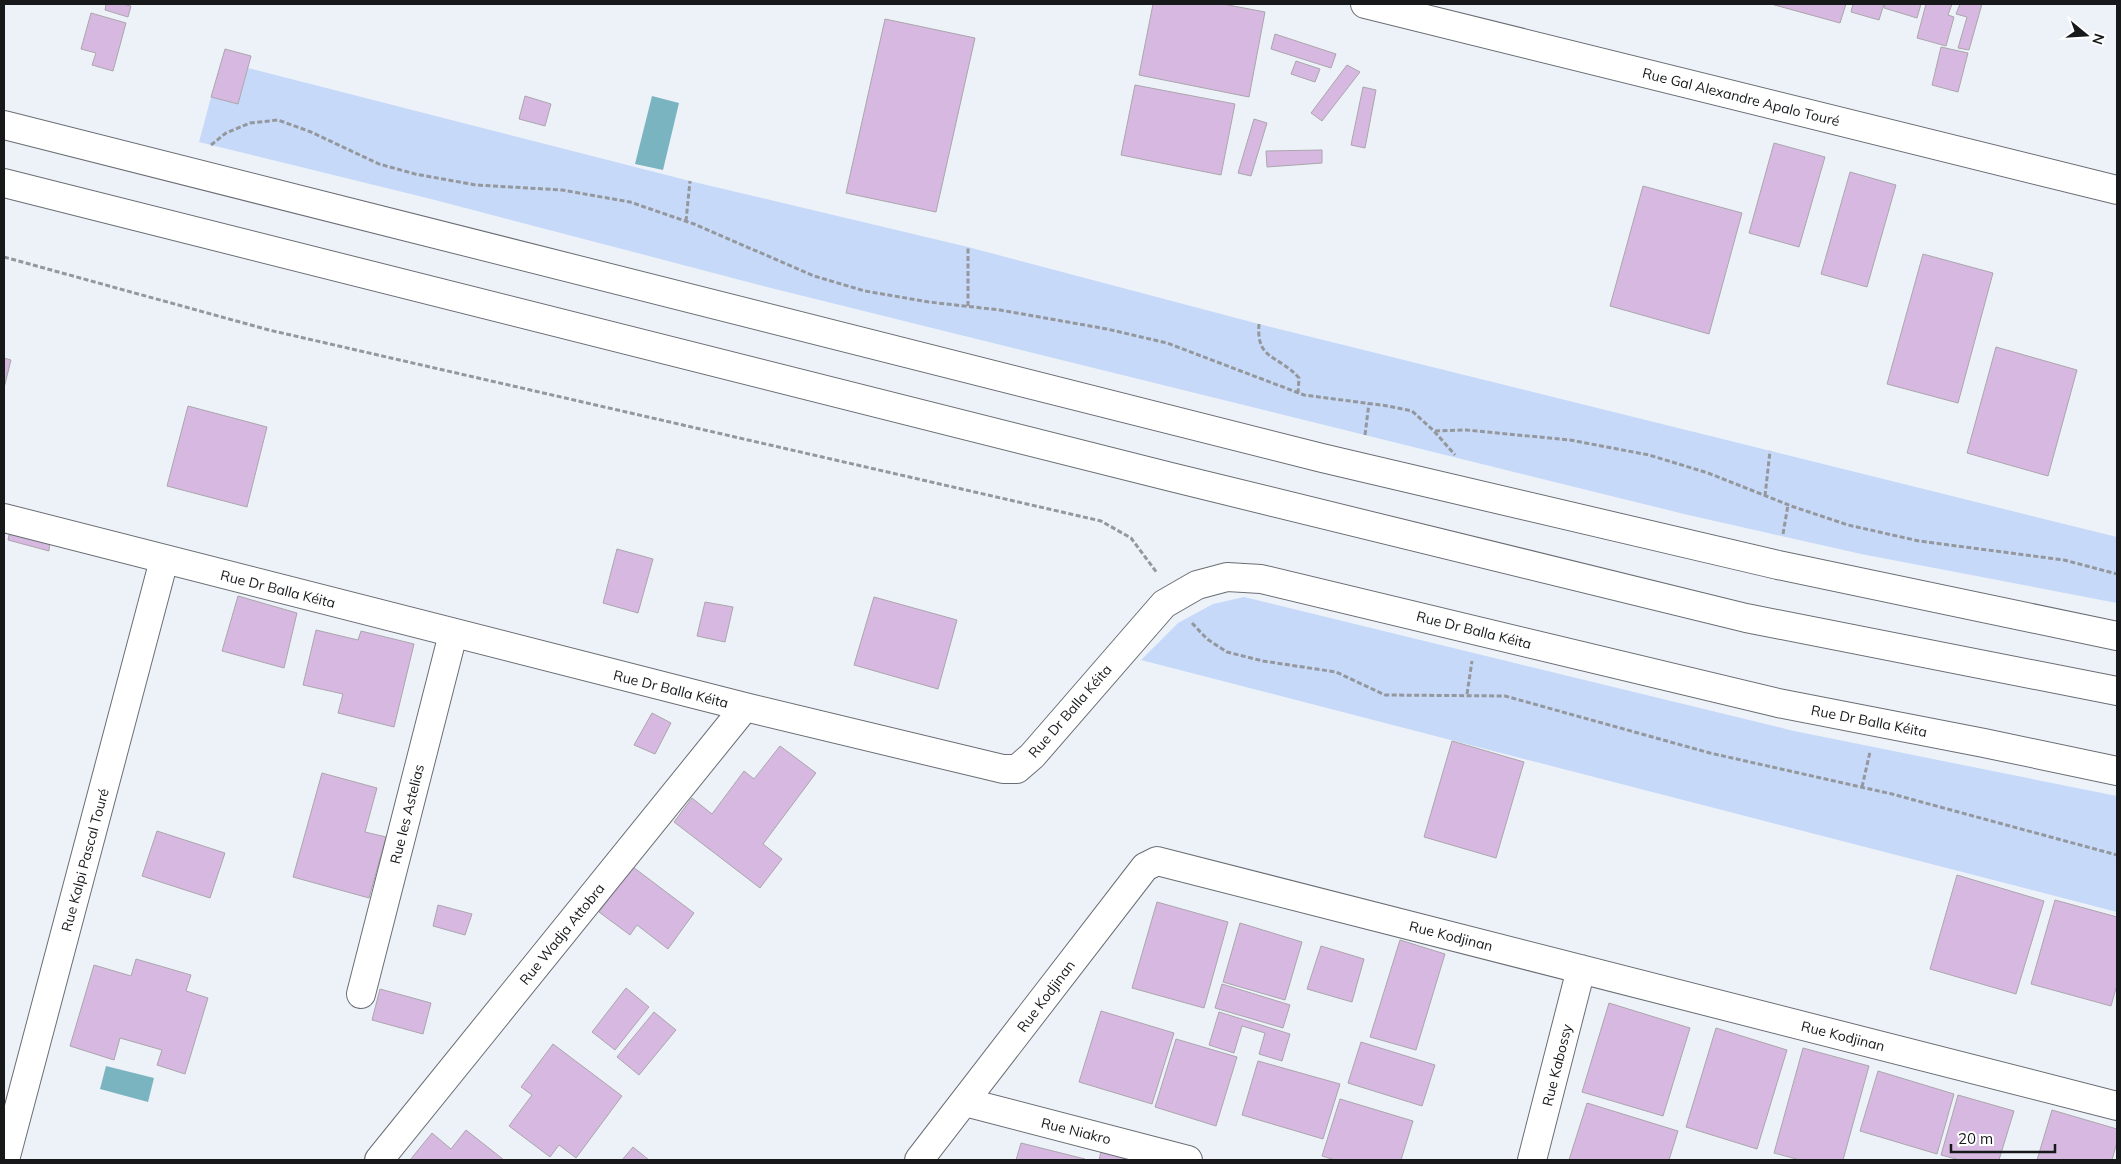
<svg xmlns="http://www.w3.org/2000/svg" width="2121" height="1164" font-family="Mulish,sans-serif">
  <rect width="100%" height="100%" fill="#edf2f9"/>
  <!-- green -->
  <path fill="#c7d9f9" d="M 248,68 L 690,181 L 968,247 L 1259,324 L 2117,537 L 2117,603 L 1861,554 L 1684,514 L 771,288 L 431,199 L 199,142 L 211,97 L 238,104 Z
    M 1244,597 L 1794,731 L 2117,796 L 2117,912 L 1141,660 L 1178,623 L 1213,604 Z"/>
  <!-- water -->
  <path fill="#7ab4c0" d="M 652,96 L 679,103 L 663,170 L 635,164 Z
    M 106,1066 L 154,1078 L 148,1102 L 100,1089 Z"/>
  <!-- building -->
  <path fill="#d6b8e0" stroke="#aba6ac" d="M 106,4 L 122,4 L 131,6 L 128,17 L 105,10 Z
    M 1153,4 L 1223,4 L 1265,12 L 1249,97 L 1139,75 Z
    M 1771,4 L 1846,4 L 1840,23 Z
    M 1853,4 L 1884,4 L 1879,20 L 1851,12 Z
    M 1885,4 L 1921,4 L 1917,18 L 1884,8 Z
    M 1926,4 L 1952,4 L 1948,15 L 1954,17 L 1946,46 L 1917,38 Z
    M 1960,4 L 1982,4 L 1969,50 L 1958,48 L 1967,17 L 1956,14 Z
    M 91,13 L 126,23 L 113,71 L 92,65 L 96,53 L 81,49 Z
    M 885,19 L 975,38 L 936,212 L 846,193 Z
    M 1275,34 L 1336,54 L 1331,68 L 1271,49 Z
    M 1941,47 L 1968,53 L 1958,92 L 1932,85 Z
    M 225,49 L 251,56 L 238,104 L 211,97 Z
    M 1296,61 L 1320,69 L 1315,82 L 1291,74 Z
    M 1347,65 L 1360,72 L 1322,121 L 1311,113 Z
    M 1135,85 L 1235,104 L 1221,175 L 1121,155 Z
    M 1363,87 L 1376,90 L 1365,148 L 1351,145 Z
    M 525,96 L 551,104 L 545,126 L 519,119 Z
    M 1254,119 L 1267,123 L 1251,176 L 1238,173 Z
    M 1774,143 L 1825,157 L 1799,247 L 1749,233 Z
    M 1322,150 L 1322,163 L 1267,167 L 1266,151 Z
    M 1850,172 L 1896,185 L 1867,287 L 1821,274 Z
    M 1643,186 L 1742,213 L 1709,334 L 1610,306 Z
    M 1923,254 L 1993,273 L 1958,403 L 1887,384 Z
    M 1996,347 L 2077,370 L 2048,476 L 1967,453 Z
    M 4,358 L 11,360 L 4,388 Z
    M 188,406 L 267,427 L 247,507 L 167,486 Z
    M 11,525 L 50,536 L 49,551 L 8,540 Z
    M 617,549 L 653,559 L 638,613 L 603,603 Z
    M 238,596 L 297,613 L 284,668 L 222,651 Z
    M 874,597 L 957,620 L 938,689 L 854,665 Z
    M 705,602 L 733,607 L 725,642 L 697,636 Z
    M 316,630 L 358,640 L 361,631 L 414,644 L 394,727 L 338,713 L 343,694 L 303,685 Z
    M 652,713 L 671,723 L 655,754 L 634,745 Z
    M 1452,741 L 1524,762 L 1496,858 L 1424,837 Z
    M 780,746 L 816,773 L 763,844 L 782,859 L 760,888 L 674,822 L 692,798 L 712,814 L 744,771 L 754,779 Z
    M 322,773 L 377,788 L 365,832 L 386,837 L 369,898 L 293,877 Z
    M 157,831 L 225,853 L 210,898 L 142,876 Z
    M 633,867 L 694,913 L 668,949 L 637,925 L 630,935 L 599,912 Z
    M 1957,875 L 2044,901 L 2016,994 L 1930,969 Z
    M 2055,900 L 2117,917 L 2117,985 L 2111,1006 L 2031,984 Z
    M 1157,902 L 1228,922 L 1204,1008 L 1132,988 Z
    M 438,905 L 472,914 L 465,935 L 433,926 Z
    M 1240,923 L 1302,942 L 1285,1000 L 1223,982 Z
    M 1400,940 L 1445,954 L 1416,1050 L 1370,1037 Z
    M 1321,946 L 1364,959 L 1352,1002 L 1307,989 Z
    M 136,959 L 191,975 L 186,991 L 208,998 L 185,1074 L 157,1065 L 162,1050 L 120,1038 L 114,1060 L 70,1046 L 94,965 L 131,976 Z
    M 1222,984 L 1290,1005 L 1283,1028 L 1215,1008 Z
    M 626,988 L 649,1007 L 615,1050 L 592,1032 Z
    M 380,989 L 431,1003 L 423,1034 L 372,1020 Z
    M 1609,1003 L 1690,1028 L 1663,1116 L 1582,1092 Z
    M 1101,1011 L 1174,1033 L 1152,1104 L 1079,1082 Z
    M 654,1012 L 676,1030 L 639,1075 L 617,1057 Z
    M 1219,1012 L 1290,1034 L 1282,1061 L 1259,1054 L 1265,1033 L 1242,1026 L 1234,1053 L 1209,1045 Z
    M 1716,1028 L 1787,1050 L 1757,1149 L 1686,1127 Z
    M 1176,1039 L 1237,1057 L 1216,1126 L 1155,1107 Z
    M 1361,1042 L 1435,1065 L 1422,1106 L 1348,1083 Z
    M 553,1044 L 622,1096 L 576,1158 L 559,1145 L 550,1157 L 509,1126 L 532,1095 L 521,1087 Z
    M 1803,1048 L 1869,1066 L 1843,1160 L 1800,1160 L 1774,1153 Z
    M 1258,1061 L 1340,1084 L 1323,1139 L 1242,1115 Z
    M 1878,1071 L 1954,1094 L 1937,1154 L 1860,1131 Z
    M 1958,1095 L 2014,1111 L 1999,1160 L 1960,1160 L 1941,1155 Z
    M 1340,1099 L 1413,1121 L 1401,1160 L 1335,1160 L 1322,1156 Z
    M 1587,1103 L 1678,1131 L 1669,1160 L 1569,1160 Z
    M 2052,1110 L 2117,1129 L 2117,1142 L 2112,1160 L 2037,1160 Z
    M 466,1130 L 504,1160 L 410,1160 L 432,1133 L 451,1149 Z
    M 1021,1143 L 1085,1159 L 1085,1160 L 1016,1160 Z
    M 633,1147 L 649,1160 L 622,1160 Z
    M 1101,1152 L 1135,1160 L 1099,1160 Z"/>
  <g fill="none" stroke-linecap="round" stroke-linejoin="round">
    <!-- street casing -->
    <g stroke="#6a6e74" stroke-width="30">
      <path id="street" d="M 1365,4 L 2117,190
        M 4,518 L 745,707 L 1003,769 L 1017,769 L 1032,756 L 1164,604 L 1197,585 L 1227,577 L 1261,579 L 1778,703 L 1984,743 L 2117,771
        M 361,994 L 453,634
        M 965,1102 L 1188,1160
        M 5,1160 L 164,560
        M 379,1160 L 745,707
        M 919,1160 L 1145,867 L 1157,861 L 2117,1106
        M 1532,1160 L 1581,969"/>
    </g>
    <!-- highway casing -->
    <g stroke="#6a6e74" stroke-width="30">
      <path id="highway" d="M 4,125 L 1322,458 L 1778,565 L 2117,636
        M 4,183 L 1171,477 L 1746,618 L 2117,691"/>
    </g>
    <!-- path -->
    <path stroke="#94989d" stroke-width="3" stroke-dasharray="5 2.5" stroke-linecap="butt" d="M 211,145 L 226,133 L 250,123 L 278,120 L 311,132 L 379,164 L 415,174 L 476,185 L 562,190 L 630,202 L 694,224 L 814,276 L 865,291 L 929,302 L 1000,310 L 1107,329 L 1167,343 L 1304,395 L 1388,406 L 1412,411 L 1434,431 L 1455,455
      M 686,221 L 690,181
      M 4,257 L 269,330 L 1101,521 L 1131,538 L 1157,573
      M 968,306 L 968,247
      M 1259,324 C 1256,361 1278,354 1299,378 L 1298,393
      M 1435,431 L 1466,430 L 1570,440 L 1649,455 L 1708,473 L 1794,507 L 1848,525 L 1919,541 L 2064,560 L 2117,574
      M 1365,435 L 1369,403
      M 1765,496 L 1770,451
      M 1783,534 L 1788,505
      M 1192,623 L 1207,639 L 1227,652 L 1263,661 L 1336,672 L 1385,695 L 1505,696 L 1710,753 L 1892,794 L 2117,855
      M 1467,694 L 1472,661
      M 1862,787 L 1870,752"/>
    <!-- street -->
    <use href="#street" stroke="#fff" stroke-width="28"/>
    <!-- highway -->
    <use href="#highway" stroke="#fff" stroke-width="28"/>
  </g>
  <g text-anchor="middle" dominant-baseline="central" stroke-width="4" stroke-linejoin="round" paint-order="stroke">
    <!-- street labels -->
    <g font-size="14" fill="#16181a" stroke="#fff">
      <text transform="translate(1741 97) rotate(14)">Rue Gal Alexandre Apalo Touré</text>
      <text transform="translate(278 589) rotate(14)">Rue Dr Balla Kéita</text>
      <text transform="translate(1474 630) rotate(14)">Rue Dr Balla Kéita</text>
      <text transform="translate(671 689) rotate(14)">Rue Dr Balla Kéita</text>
      <text transform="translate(1070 711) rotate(-49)">Rue Dr Balla Kéita</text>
      <text transform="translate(1869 721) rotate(11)">Rue Dr Balla Kéita</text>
      <text transform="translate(407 814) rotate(-76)">Rue les Astelias</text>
      <text transform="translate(85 860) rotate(-75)">Rue Kalpi Pascal Touré</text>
      <text transform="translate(562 934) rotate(-51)">Rue Wadja Attobra</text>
      <text transform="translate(1451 936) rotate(14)">Rue Kodjinan</text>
      <text transform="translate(1046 996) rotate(-53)">Rue Kodjinan</text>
      <text transform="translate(1843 1036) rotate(14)">Rue Kodjinan</text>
      <text transform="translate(1557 1065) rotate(-76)">Rue Kabossy</text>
      <text transform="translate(1076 1131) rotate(14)">Rue Niakro</text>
    </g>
  </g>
  <!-- border -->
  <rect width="2121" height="1164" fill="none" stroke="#16181a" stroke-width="10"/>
  <!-- north arrow -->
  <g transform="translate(2086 35) rotate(108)" stroke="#ffffff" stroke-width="4" paint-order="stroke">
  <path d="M0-4L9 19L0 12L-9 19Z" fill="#16181a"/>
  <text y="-8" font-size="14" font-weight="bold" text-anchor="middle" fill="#16181a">N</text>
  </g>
  <!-- scale -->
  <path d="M1951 1144v8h104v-8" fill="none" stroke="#16181a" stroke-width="2.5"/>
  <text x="1958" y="1144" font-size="15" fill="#16181a" stroke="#ffffff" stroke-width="4" paint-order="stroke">20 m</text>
</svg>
